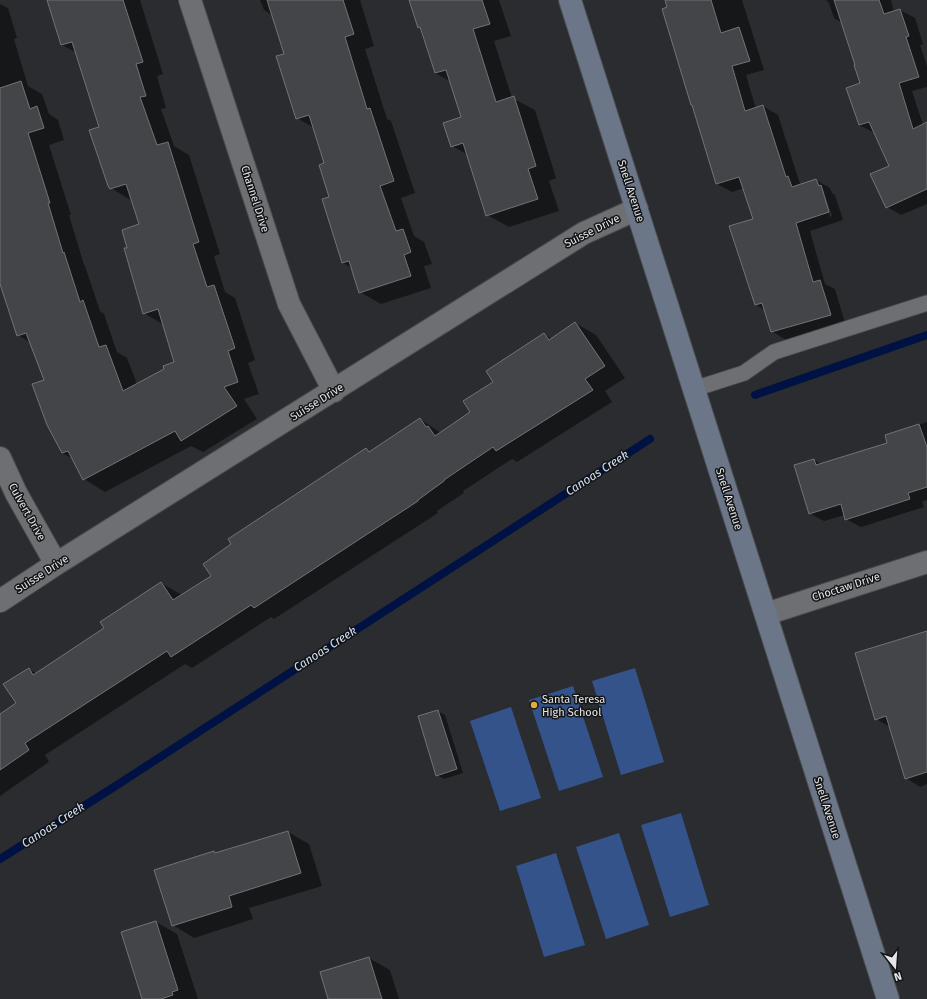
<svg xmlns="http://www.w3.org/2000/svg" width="927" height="999" font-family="'Fira Sans',sans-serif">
  <rect width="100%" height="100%" fill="#2a2c2f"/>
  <!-- pitch -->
  <path fill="#34538b" d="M 635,668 L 664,762 L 621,775 L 592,681 Z
    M 573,686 L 603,777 L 559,791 L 529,700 Z
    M 511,707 L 541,798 L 500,811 L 470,721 Z
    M 681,813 L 709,905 L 670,917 L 641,825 Z
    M 619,833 L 649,925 L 606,939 L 576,847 Z
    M 556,853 L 585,945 L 544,957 L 516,866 Z"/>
  <!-- shadow -->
  <path fill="#0007" fill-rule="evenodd" d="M 48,0 L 140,0 L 163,74 L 157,76 L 166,108 L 161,109 L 174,146 L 189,155 L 220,254 L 214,256 L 225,292 L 235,298 L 255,360 L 248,363 L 259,394 L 244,399 L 257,419 L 203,452 L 191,446 L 105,492 L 84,479 L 73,459 L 62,453 L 45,381 L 31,343 L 18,335 L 0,279 L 0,4 L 8,8 L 17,38 L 14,39 L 28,86 L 42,94 L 49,114 L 58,120 L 64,140 L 49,145 L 71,215 L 69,215 L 84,265 L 85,266 L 100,311 L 104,314 L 117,352 L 127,358 L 137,384 L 175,363 L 164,325 L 144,313 L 128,248 L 140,225 L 132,201 L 111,188 L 100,128 L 77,53 L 62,45 Z
    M 260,0 L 360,0 L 374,46 L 365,49 L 387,119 L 391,121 L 415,193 L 401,198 L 414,236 L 424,242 L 432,264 L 424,266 L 431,288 L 381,304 L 360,292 L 352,268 L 343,263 L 325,164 L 314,128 L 297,118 L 285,54 L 273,16 L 264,10 Z
    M 410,0 L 499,0 L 511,36 L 494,41 L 512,98 L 535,110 L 556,178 L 549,181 L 559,211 L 509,227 L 487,215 L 468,155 L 452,146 L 462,117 L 451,82 L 435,73 Z
    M 666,0 L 742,0 L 764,70 L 746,75 L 756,109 L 763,106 L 778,115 L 800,184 L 816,180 L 830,188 L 832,193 L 835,195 L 843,220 L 810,231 L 825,284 L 835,289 L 845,323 L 786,340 L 772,331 L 765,310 L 756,305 L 754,219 L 744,188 L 732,192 L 717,184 L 693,106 ZM 821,189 L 823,189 L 832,216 L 830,217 Z
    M 826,0 L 891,0 L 894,12 L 900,10 L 915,18 L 923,44 L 920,45 L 927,66 L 927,87 L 912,91 L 923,125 L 927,127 L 927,204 L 901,215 L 887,207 L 890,166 L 875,133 L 859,125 L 861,84 L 856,65 L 842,23 L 834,18 L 829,3 Z
    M 575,323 L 596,335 L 625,378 L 605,391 L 612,402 L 517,462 L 512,459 L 463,491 L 464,493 L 437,511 L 438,513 L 274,619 L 271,617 L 192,668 L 185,664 L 45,755 L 49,762 L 0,796 L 0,715 L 18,703 L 29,669 L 37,674 L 106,628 L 161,583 L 182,595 L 212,576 L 366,449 L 371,452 L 420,419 L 441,433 L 472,412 L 495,383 L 544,334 L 552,339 Z
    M 927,422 L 927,500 L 922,501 L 924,507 L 861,527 L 846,519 L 845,515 L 824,521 L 809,513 L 814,460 L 821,464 L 889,444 L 886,435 Z
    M 927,632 L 927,784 L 920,787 L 906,778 L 890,727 L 876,719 Z
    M 438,711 L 445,715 L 463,773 L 444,779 L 437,775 Z
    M 288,832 L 309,844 L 322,886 L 249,908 L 253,919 L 194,938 L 173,925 L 214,852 L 217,854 Z
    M 156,922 L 177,934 L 198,999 L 143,999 Z
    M 369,958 L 390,970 L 399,999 L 329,999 Z"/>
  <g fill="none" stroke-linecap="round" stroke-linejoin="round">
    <!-- stream -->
    <path stroke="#001243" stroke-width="8" d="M 755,395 L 927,335
      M 0,859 L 114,787 L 650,439"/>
  </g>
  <!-- building -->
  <path fill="#434548" stroke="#717376" d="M 47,0 L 123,0 L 143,62 L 136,64 L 146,96 L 140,97 L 157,145 L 168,142 L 199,242 L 193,244 L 207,287 L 214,285 L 235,348 L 228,351 L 238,382 L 224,387 L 237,406 L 181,441 L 175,431 L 83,480 L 68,451 L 62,453 L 47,425 L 32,384 L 44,380 L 26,333 L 17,336 L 0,284 L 0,88 L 21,81 L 30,109 L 37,106 L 44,128 L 28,133 L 50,203 L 48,203 L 63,253 L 64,252 L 80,302 L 83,300 L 99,347 L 106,345 L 123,391 L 164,369 L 163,366 L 174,362 L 158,309 L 143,314 L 124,248 L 127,248 L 122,230 L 139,224 L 126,184 L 110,189 L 108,186 L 89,130 L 99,127 L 72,42 L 61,45 Z
    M 267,0 L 343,0 L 354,34 L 345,37 L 367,109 L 370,108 L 394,181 L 380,186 L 396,231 L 403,229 L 411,252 L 404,255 L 411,276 L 359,293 L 349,261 L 342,263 L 322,199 L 329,197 L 319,165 L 324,163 L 309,115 L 296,119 L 276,56 L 284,54 Z
    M 409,0 L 482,0 L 490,24 L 473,29 L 496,102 L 514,96 L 536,166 L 528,169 L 538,199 L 486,216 L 463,143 L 451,147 L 443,123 L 461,117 L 446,70 L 435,73 L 420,27 L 418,28 Z
    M 665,0 L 711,0 L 721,33 L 739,27 L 750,61 L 732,66 L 745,111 L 763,105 L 786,177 L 788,176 L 792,187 L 816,179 L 819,186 L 821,185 L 829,212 L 796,223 L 813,282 L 820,280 L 831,315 L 771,332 L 762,303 L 755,305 L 729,226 L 753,219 L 739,177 L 716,184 L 692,105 L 691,105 L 662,9 L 667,7 Z
    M 834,0 L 879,0 L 884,14 L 900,9 L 909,36 L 906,37 L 919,77 L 899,83 L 913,129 L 927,122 L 927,189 L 886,208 L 870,174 L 889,166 L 869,122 L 859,125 L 846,88 L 860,83 L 854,65 L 855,65 Z
    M 575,322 L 605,366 L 585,379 L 593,390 L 496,451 L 493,447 L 444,480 L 444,481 L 418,500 L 418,501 L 254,608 L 251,605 L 171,657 L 167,651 L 25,743 L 29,750 L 0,770 L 0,714 L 16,703 L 3,684 L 29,668 L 33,675 L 104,628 L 100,622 L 161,582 L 173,600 L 211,576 L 203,564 L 231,544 L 228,539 L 366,448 L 369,452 L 420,418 L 426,427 L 428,426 L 435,436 L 470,412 L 463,401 L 493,382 L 486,371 L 544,333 L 549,340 Z
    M 919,424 L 927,447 L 927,487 L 908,493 L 910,499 L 845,520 L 841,504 L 809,514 L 794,465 L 814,459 L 816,465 L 887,443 L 885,435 Z
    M 927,631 L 927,772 L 905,779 L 886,716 L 875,720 L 855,653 Z
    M 438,710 L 457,769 L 436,776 L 418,716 Z
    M 288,831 L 301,873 L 229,896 L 232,907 L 172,926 L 154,870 L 214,851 L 215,853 Z
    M 156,921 L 178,990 L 172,992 L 173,995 L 161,999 L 142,999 L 121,932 Z
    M 369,957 L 382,999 L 328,999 L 320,972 Z"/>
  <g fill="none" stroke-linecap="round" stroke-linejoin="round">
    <!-- lane casing -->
    <g stroke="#4a4b4d" stroke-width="17">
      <path id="lane" d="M 694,389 L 744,373 L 774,352 L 927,303"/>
    </g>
    <!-- street casing -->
    <g stroke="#4a4b4d" stroke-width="24">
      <path id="street" d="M 190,0 L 289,304 L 334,391
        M 0,458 L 16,493 L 56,564
        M 0,601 L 56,564 L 584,233 L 637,209
        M 766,614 L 927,562"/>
    </g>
    <!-- secondary casing -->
    <g stroke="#4a4b4d" stroke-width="24">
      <path id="secondary" d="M 570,0 L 888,999"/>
    </g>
    <!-- lane -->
    <use href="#lane" stroke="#6d6f73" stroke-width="15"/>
    <!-- street -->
    <use href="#street" stroke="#6d6f73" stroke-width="22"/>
    <!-- secondary -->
    <use href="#secondary" stroke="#6b7689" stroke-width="22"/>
  </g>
  <!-- markers -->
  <circle fill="#e5ad36" stroke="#131415" stroke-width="1.5" cx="534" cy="705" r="4"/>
  <g text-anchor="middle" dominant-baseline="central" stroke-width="3" stroke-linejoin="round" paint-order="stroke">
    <!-- street labels -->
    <g font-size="11" fill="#e5e6e8" stroke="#131415">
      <text transform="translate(631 191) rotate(72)">Snell Avenue</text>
      <text transform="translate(255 199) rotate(72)">Channel Drive</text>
      <text transform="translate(592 231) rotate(-27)">Suisse Drive</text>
      <text transform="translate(317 402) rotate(-32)">Suisse Drive</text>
      <text transform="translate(729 499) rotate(72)">Snell Avenue</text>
      <text transform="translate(27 512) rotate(61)">Culvert Drive</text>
      <text transform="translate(42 574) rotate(-33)">Suisse Drive</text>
      <text transform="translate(846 587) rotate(-18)">Choctaw Drive</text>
      <text transform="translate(827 808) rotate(72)">Snell Avenue</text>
    </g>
    <!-- poi labels -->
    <g font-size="11" fill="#e5e6e8" stroke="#131415" text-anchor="start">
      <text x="542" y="699">Santa Teresa<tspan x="542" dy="13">High School</tspan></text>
    </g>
    <!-- water labels -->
    <g font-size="12" font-style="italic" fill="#d4dff3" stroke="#131415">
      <text transform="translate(597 473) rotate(-33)">Canoas Creek</text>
      <text transform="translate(325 649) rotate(-33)">Canoas Creek</text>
      <text transform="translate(53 825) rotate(-33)">Canoas Creek</text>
    </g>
  </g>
  <!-- north arrow -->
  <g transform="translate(895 967) rotate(163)" stroke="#131415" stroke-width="3" paint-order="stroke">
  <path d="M0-3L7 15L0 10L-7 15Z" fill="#e5e6e8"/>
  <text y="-6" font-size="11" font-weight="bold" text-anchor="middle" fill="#e5e6e8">N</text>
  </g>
</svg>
